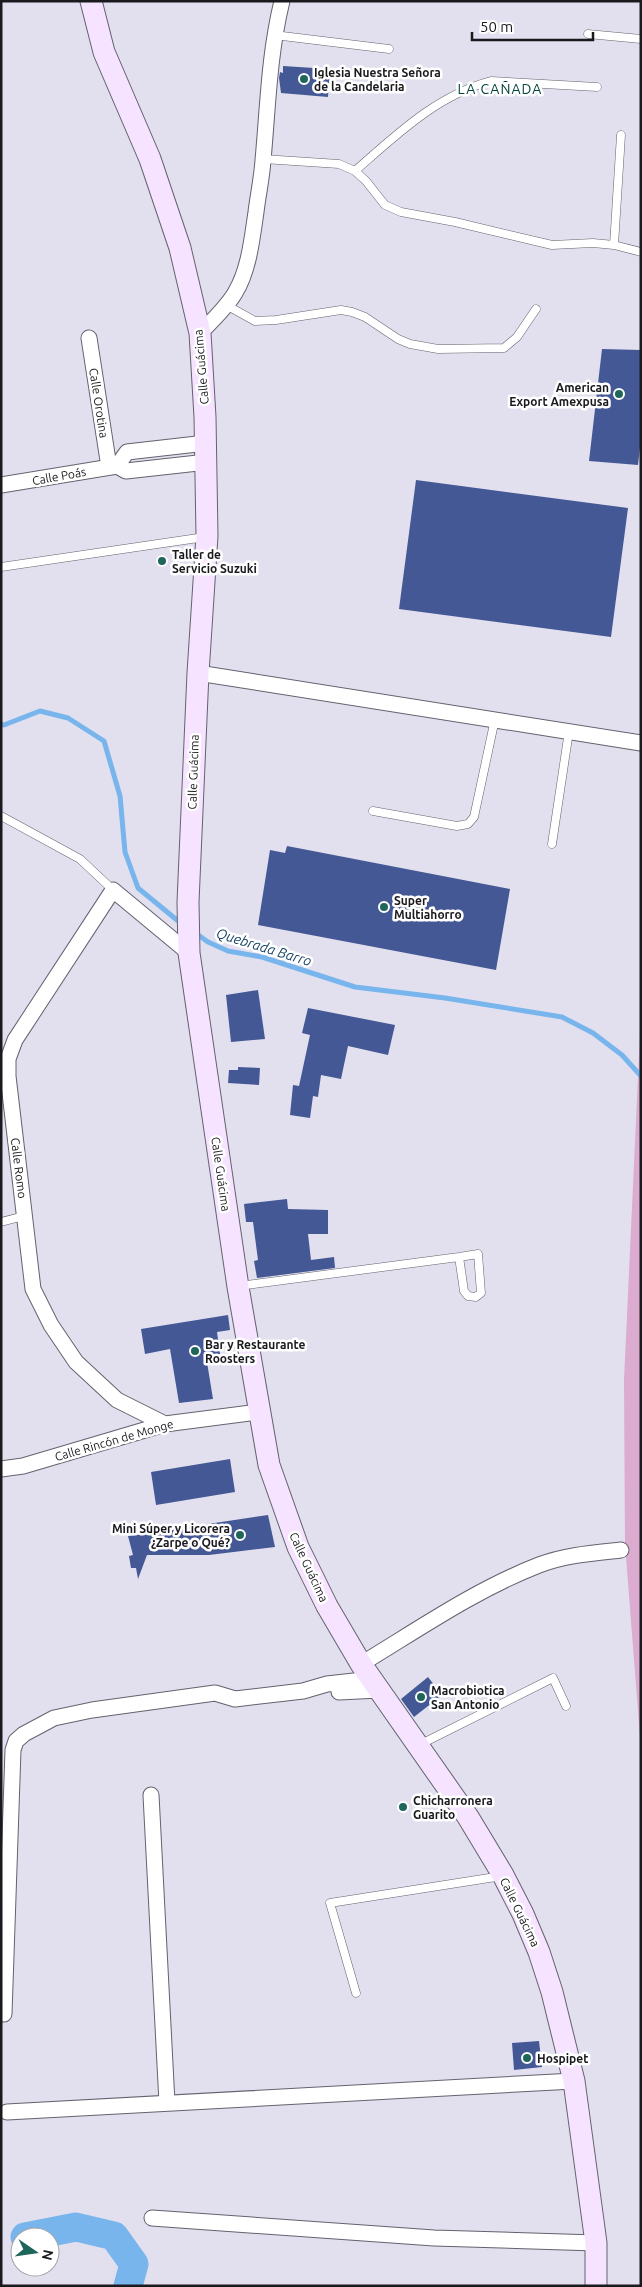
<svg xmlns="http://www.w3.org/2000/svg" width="642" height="2287" font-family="Ubuntu,sans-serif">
  <rect width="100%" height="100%" fill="#e2e0ee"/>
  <!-- green -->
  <path fill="#dbaccf" d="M 641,1012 L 641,1750 L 625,1544 L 624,1380 Z"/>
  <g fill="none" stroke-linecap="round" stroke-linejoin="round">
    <!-- stream -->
    <path stroke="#78b5ed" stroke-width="5" d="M 1,724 L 4,725 L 40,711 L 68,718 L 104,741 L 120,796 L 125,852 L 138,888 L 183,925
      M 194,932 L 208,942 L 228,951 L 262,957 L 355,987 L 445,998 L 562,1017 L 593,1033 L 622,1055 L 641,1076"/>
    <!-- river -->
    <path stroke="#78b5ed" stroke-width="29" d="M 25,2237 L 76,2227 L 114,2236 L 134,2264 L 128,2286"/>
  </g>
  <!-- building -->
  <path fill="#445895" d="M 283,66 L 330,69 L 328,97 L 281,93 L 279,78 L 280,72 L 283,73 Z
    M 602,349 L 641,350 L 641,439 L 638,465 L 589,461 Z
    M 416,480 L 628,508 L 611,637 L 399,609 Z
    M 287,846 L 510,889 L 496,970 L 258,925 L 270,850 L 285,853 Z
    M 258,990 L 265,1039 L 231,1042 L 226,995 Z
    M 308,1008 L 395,1025 L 388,1055 L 348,1046 L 341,1079 L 321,1075 L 318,1097 L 313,1096 L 310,1118 L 290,1115 L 293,1085 L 299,1086 L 310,1035 L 302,1033 Z
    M 238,1067 L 260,1068 L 259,1085 L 228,1083 L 229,1070 L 238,1070 Z
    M 287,1199 L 288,1209 L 328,1210 L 328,1234 L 308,1234 L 311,1260 L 334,1257 L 335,1268 L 257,1278 L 254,1261 L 258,1260 L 253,1222 L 246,1222 L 244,1204 Z
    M 228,1315 L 230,1330 L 217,1332 L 220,1354 L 206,1356 L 213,1399 L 179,1403 L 170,1349 L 145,1354 L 141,1329 Z
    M 230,1459 L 235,1492 L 156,1505 L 151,1472 Z
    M 268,1515 L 275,1547 L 209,1555 L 147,1555 L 138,1579 L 136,1568 L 131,1568 L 129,1556 L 133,1555 L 128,1536 Z
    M 428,1677 L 442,1695 L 414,1717 L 401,1699 Z
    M 539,2041 L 542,2067 L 514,2070 L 512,2043 Z"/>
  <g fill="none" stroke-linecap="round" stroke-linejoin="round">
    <!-- service casing -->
    <g stroke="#63626e" stroke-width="9">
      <path id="service" d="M 588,34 L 641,39
        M 274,35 L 389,49
        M 263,159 L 339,164 L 355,171 L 366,181 L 385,205 L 401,212 L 455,222 L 552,245 L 593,243 L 614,245 L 641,252
        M 355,171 C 395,136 437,95 491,81 L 597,87
        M 614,245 L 621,135
        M 226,305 L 255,321 L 276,320 L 341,310 L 352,312 L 365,317 L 398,339 L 410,344 L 438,349 L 504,348 L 517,337 L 536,309
        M 1,567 L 205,537
        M 373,811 L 457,826 L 468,824 L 474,817 L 495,719
        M 1,816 L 80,859 L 113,890
        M 552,844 L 569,731
        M 1,1222 L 24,1216
        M 239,1286 L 459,1257 L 478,1254 L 481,1293 L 476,1297 L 468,1296 L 464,1291 L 459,1257
        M 419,1745 L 553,1678 L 566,1706
        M 356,1993 L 330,1903 L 502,1876"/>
    </g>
    <!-- minor casing -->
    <g stroke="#63626e" stroke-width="17">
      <path id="minor" d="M 200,333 C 212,321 226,308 235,293 C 249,270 252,239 256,212 C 258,195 262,177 263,160 C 268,106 269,54 282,1
        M 89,338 L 109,467
        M 117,466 L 127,452 L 206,443
        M 1,485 L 117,466 L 126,471 L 207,462
        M 198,673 L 641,743
        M 165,1424 L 117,1400 L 76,1362 L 51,1325 L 33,1289 L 8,1076 L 8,1059 L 15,1040 L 113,890 L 189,953
        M 1,1469 L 23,1466 L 165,1424 L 258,1412
        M 361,1664 C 419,1629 475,1590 539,1565 C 565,1555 593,1553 621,1550
        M 339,1692 L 379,1690
        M 151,1795 L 167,2103
        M 4,2014 L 13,1750 L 16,1741 L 24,1734 L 54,1718 L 92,1710 L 215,1693 L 235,1699 L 303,1691 L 327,1684 L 372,1679
        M 7,2112 L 574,2081
        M 152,2218 L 434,2238 L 596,2243"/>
    </g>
    <!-- secondary casing -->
    <g stroke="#63626e" stroke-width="23">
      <path id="secondary" d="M 91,1 L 104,52 L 150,159 L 180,248 L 200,333 L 205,417 L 207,536 L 198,673 L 188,902 L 189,953 L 238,1287 L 269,1465 L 298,1547 L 327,1606 L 361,1664 L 468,1817 L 503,1875 L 523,1914 L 539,1952 L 552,1992 L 574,2081 L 596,2243 L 596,2286"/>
    </g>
    <!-- service -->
    <use href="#service" stroke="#fff" stroke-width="8"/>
    <!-- minor -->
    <use href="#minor" stroke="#fff" stroke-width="15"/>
    <!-- secondary -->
    <use href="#secondary" stroke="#f5e3ff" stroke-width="21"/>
  </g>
  <!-- markers -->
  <g fill="#1e655a" stroke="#fff" stroke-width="2">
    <circle cx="304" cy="79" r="5"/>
    <circle cx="619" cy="394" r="5"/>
    <circle cx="162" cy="561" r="5"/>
    <circle cx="384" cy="907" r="5"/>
    <circle cx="195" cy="1351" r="5"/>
    <circle cx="240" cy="1535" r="5"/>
    <circle cx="421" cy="1697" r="5"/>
    <circle cx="403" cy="1807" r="5"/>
    <circle cx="527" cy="2058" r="5"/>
  </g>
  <g text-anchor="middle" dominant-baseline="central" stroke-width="5" stroke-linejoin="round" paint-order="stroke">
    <!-- poi labels -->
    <g font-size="12" font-weight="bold" fill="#1a191e" stroke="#fff" text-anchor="start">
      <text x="314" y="72">Iglesia Nuestra Señora<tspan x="314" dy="14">de la Candelaria</tspan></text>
      <text x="609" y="387" text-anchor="end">American<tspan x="609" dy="14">Export Amexpusa</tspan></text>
      <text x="172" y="554">Taller de<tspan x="172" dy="14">Servicio Suzuki</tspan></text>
      <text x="394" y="900">Super<tspan x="394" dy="14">Multiahorro</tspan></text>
      <text x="205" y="1344">Bar y Restaurante<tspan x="205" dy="14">Roosters</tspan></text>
      <text x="230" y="1528" text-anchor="end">Mini Súper y Licorera<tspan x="230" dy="14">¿Zarpe o Qué?</tspan></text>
      <text x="431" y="1690">Macrobiotica<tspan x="431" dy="14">San Antonio</tspan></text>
      <text x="413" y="1800">Chicharronera<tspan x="413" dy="14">Guarito</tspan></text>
      <text x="537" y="2058">Hospipet</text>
    </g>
    <!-- street labels -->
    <g font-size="12" fill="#1a191e" stroke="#fff">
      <text transform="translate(201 367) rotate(-95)">Calle Guácima</text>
      <text transform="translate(99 403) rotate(81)">Calle Orotina</text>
      <text transform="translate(59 476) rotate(-10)">Calle Poás</text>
      <text transform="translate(193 772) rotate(-88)">Calle Guácima</text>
      <text transform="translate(19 1168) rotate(83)">Calle Romo</text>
      <text transform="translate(221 1174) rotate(82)">Calle Guácima</text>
      <text transform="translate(114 1440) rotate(-16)">Calle Rincón de Monge</text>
      <text transform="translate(309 1567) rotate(65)">Calle Guácima</text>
      <text transform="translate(520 1912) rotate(64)">Calle Guácima</text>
    </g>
    <!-- neighbourhood labels -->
    <g font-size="14" letter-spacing="1" fill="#024138" stroke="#fff">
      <text x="500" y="89">LA CAÑADA</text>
    </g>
    <!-- water labels -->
    <g font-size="14" font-style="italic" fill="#154266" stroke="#fff">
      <text transform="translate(264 947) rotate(17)">Quebrada Barro</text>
    </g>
  </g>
  <!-- border -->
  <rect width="642" height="2287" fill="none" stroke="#1a191e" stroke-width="5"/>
  <!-- north arrow -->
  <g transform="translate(35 2252) rotate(103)"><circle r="24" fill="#ffffff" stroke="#a3a3a5"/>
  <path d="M0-4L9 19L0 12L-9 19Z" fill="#1e655a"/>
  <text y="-8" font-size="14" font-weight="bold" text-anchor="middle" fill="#1a191e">N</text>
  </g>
  <!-- scale -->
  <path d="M472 32v8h121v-8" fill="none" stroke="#1a191e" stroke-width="2.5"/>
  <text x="480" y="32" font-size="15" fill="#1a191e" stroke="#ffffff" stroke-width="4" paint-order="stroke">50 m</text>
</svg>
